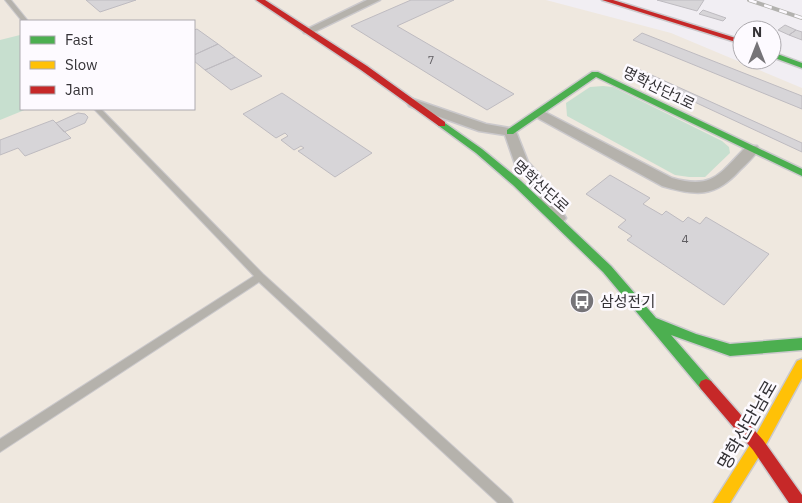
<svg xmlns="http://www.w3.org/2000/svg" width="802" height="503" font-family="'IBM Plex Sans','Noto Sans KR',sans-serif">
  <rect width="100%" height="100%" fill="#f1eef3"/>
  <!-- industrial -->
  <path fill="#efe8df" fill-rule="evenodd" d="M 0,0 L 546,0 L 671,33 L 802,88 L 802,503 L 0,503 ZM 21,21 L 194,21 L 194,109 L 21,109 Z"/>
  <!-- green -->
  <path fill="#c7dfcf" d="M 20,35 L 21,109 L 27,109 L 0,120 L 0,40 Z
    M 603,86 L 613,87 L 722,141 L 729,147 L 730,153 L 705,177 L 689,177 L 675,175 L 567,116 L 566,103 L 590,87 Z"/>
  <!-- building -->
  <path fill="#d7d5d8" stroke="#bebbc0" d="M 86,0 L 136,0 L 100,12 Z
    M 411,0 L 454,0 L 397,26 L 514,94 L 487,110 L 351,26 Z
    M 657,0 L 704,0 L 697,11 Z
    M 703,10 L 726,18 L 723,21 L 699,14 Z
    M 785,25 L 796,30 L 789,35 L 778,30 Z
    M 197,29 L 218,44 L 194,55 L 194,30 Z
    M 796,30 L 802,32 L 802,40 L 789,35 Z
    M 642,33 L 802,96 L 802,109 L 633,40 Z
    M 218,44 L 235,57 L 205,70 L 194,61 L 194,55 Z
    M 235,57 L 262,76 L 231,90 L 205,70 Z
    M 636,68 L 802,143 L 802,152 L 630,72 Z
    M 282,93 L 372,153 L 335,177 L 298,151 L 304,148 L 301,146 L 294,150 L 281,140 L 288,136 L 285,133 L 276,138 L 243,114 Z
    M 78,113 L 85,114 L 88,117 L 85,123 L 64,132 L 56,123 Z
    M 53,120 L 71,138 L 25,156 L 18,148 L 0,155 L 0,140 Z
    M 610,175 L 650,198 L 643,204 L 662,215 L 666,211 L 683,222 L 688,217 L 700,224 L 706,217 L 769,254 L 724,305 L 627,240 L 632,236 L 618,227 L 626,220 L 586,194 Z"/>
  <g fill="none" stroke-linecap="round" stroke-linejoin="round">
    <!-- lane casing -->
    <g stroke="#cbc9cc" stroke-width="2">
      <path id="lane" d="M 5,0 L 11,0 L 28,21 L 22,21 Z
        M 94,109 L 101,109 L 263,274 L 511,499 L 513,503 L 498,503 L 259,282 L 0,452 L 0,439 L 254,276 Z"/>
    </g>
    <!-- street casing -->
    <g stroke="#cbc9cc" stroke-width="3">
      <path id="street" d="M 367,0 L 380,0 L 312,33 L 304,33 L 303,31 Z
        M 413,99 L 486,124 L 515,129 L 528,162 L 540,175 L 566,218 L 563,222 L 558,224 L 553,222 L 530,182 L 515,164 L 505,135 L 479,131 L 409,106 L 407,103 L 409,100 Z
        M 539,109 L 672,178 C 714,190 720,173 747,146 L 757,146 L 759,149 C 754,157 747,163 740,170 C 715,198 696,196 662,186 L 534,116 L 533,113 Z"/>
    </g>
    <!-- fast casing -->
    <g stroke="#cbc9cc" stroke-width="3">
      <path id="fast" d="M 772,52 L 802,63 L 802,68 L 772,57 Z
        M 592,72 L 598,72 L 802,169 L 802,176 L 596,77 L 513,134 L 507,134 L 507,130 Z
        M 442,121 L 482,149 L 521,181 L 611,266 L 656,318 L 696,334 L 730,344 L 802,338 L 802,350 L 730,356 L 671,335 L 711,381 L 713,385 L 711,389 L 706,391 L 701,389 L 603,272 L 513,185 L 476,153 L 439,126 L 437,124 Z"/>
    </g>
    <!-- slow casing -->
    <g stroke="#cbc9cc" stroke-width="3">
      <path id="slow" d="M 802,359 L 802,378 L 763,450 L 730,503 L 713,503 L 753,440 L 797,361 Z"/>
    </g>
    <!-- jam casing -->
    <g stroke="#cbc9cc" stroke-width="3">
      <path id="jam" d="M 256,0 L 265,0 L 367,66 L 445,122 L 445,126 L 439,126 L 361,70 Z
        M 602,0 L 613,0 L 742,40 L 742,44 Z
        M 706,379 L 711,381 L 763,440 L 802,495 L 802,503 L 789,503 L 753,450 L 701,389 L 699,385 L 701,381 Z"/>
    </g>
    <!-- lane -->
    <use href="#lane" fill="#b5b2ac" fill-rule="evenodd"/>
    <!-- street -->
    <use href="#street" fill="#b5b2ac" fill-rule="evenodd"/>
    <!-- fast -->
    <use href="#fast" fill="#4caf50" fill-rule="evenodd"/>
    <!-- slow -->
    <use href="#slow" fill="#ffc107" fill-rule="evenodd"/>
    <!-- jam -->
    <use href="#jam" fill="#c62828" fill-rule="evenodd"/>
    <!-- rail casing -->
    <g stroke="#b3b2af" stroke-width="4">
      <path id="rail" d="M 749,0 L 802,18"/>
    </g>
    <!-- rail -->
    <use href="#rail" stroke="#fdfaff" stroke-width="2.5" stroke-dasharray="8" stroke-linecap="butt"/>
  </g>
  <!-- icons -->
  <defs>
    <g id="bus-disc" transform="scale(1.25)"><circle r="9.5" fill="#767478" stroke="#fdfaff"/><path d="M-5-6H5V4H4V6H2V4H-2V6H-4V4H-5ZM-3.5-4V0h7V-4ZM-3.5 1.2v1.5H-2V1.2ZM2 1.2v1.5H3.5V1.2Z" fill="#fff"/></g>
  </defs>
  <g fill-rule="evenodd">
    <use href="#bus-disc" x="582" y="301"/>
  </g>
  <g text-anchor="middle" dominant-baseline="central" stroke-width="5" stroke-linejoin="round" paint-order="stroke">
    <!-- far-number labels -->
    <g font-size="11" fill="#5f5d61">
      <text x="431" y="60">7</text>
    </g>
    <!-- number labels -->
    <g font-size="12" fill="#5f5d61">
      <text x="685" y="238">4</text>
    </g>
    <!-- street labels -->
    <g font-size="15" fill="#343236" stroke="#fdfaff">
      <text transform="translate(659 88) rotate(26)">명학산단1로</text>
      <text transform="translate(541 186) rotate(42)">명학산단로</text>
    </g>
    <!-- poi labels -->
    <g font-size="15" fill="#343236" stroke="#fdfaff" text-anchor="start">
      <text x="600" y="301">삼성전기</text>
    </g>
    <!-- near-street labels -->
    <g font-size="18" fill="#343236" stroke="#fdfaff">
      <text transform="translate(747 425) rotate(-60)">명학산단남로</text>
    </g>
  </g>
  <!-- legend -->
  <rect x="20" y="20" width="175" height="90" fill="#fdfaff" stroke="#adaaaf"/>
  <rect x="30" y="36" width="25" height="8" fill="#4caf50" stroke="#adaaaf"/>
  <text x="65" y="45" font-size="15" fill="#343236">Fast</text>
  <rect x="30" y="61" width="25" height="8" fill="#ffc107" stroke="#adaaaf"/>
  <text x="65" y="70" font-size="15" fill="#343236">Slow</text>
  <rect x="30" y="86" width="25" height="8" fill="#c62828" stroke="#adaaaf"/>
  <text x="65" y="95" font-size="15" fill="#343236">Jam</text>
  <!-- north arrow -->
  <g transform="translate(757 45)"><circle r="24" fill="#fdfaff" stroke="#adaaaf"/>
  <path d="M0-4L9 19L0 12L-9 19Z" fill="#767478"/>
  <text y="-8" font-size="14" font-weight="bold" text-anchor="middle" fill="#343236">N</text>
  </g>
</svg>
